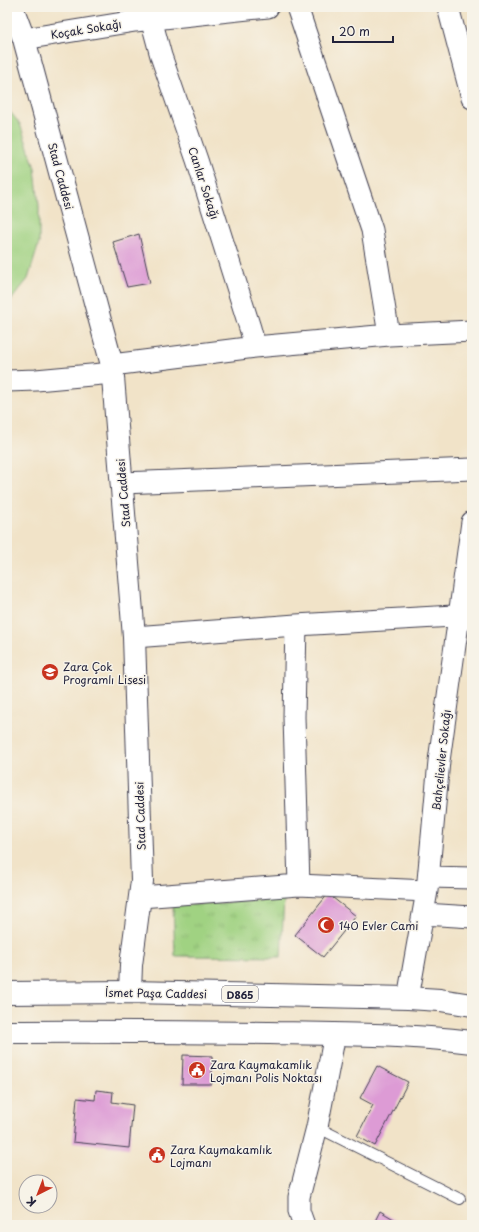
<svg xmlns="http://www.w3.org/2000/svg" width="479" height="1232" font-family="'Playpen Sans',sans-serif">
  <defs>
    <pattern id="grass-tufts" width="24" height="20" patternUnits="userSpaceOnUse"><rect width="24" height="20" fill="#a0d282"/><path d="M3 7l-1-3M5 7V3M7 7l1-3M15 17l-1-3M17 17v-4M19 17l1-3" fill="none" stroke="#8ab471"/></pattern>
  </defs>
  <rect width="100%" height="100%" fill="#f7f3e8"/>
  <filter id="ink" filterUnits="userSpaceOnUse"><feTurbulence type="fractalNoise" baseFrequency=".025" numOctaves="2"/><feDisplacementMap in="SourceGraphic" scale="8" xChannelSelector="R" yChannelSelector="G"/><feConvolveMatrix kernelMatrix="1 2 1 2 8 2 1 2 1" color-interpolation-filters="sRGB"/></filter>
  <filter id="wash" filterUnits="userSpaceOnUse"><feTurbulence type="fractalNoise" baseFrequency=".012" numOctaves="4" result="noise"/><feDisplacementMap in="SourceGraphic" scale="16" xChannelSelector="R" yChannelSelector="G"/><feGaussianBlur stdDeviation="0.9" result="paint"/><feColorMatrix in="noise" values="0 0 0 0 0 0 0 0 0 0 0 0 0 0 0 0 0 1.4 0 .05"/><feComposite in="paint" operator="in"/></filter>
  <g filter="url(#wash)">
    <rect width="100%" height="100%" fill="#f1e3c8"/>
    <!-- grass -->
    <path fill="url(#grass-tufts)" stroke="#617a5e" d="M 284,899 L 281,957 L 175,956 L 173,906 Z"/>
    <!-- pitch -->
    <path fill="#a0d282" stroke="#617a5e" d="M 7,108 L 20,124 L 35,168 L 39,206 L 39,243 L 28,279 L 7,305 Z"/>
    <g id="blocks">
      <!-- building -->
      <path fill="#dd9bd5" d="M 139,234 L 150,283 L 127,287 L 113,242 Z
        M 328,894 L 356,916 L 323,957 L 295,935 Z
        M 183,1055 L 212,1056 L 212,1084 L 182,1084 Z
        M 377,1066 L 408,1082 L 375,1146 L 357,1136 L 373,1105 L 360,1098 Z
        M 96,1090 L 113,1092 L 112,1102 L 133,1105 L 129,1148 L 73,1142 L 77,1098 L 95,1100 Z
        M 380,1211 L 404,1225 L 373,1225 Z"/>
    </g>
  </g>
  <g filter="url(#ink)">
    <use href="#blocks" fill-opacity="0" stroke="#413f50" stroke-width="1"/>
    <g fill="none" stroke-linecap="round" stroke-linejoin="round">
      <!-- service casing -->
      <g stroke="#413f50" stroke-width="12">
        <path id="service" d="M 317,1127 L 460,1199"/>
      </g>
      <!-- minor casing -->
      <g stroke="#413f50" stroke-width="23">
        <path id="minor" d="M 297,7 L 372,230 L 389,335
          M 448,7 L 472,98
          M 151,19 L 161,56 L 197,160 L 250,328 L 255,347
          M 24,39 L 135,21 L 268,7
          M 112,365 L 255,347 L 389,335 L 472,331
          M 7,381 L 36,380 L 113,373
          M 122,483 L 472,469
          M 296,625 L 294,717 L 299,885
          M 134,637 L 296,625 L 471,615
          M 429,877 L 472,878
          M 140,897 L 299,885 L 427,891
          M 424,914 L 472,917
          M 408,998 L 427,891 L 439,761 L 472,522
          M 304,1225 L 299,1211 L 299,1197 L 317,1127 L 335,1034"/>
      </g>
      <!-- tertiary casing -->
      <g stroke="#413f50" stroke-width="24">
        <path id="tertiary" d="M 12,7 L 24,39 L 112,365 L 134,637 L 142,881 L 131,965 L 130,992"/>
      </g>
      <!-- trunk casing -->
      <g stroke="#413f50" stroke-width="24">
        <path id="trunk" d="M 7,993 L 130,992 L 408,998 L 440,1000 L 472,1005
          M 7,1032 C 95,1031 182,1032 270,1033 C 337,1034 405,1034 472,1042"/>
      </g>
      <!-- service -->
      <use href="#service" stroke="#fff" stroke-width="10"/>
      <!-- minor -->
      <use href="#minor" stroke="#fff" stroke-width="21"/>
      <!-- tertiary -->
      <use href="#tertiary" stroke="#fff" stroke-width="22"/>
      <!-- trunk -->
      <use href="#trunk" stroke="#fff" stroke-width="22"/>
    </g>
  </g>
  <!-- icons -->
  <defs>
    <g id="school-disc" transform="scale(0.9)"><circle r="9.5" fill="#c8321e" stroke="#f7f3e8"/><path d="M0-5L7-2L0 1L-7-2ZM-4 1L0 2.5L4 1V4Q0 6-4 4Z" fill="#fff"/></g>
    <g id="mosque-disc" transform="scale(0.9)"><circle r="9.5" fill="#c8321e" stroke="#f7f3e8"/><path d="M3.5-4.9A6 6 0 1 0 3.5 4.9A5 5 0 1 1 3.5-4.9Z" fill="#fff"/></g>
    <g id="civic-disc" transform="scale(0.9)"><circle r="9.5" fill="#c8321e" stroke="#f7f3e8"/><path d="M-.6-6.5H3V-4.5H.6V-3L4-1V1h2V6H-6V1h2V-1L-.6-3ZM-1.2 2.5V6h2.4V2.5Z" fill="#fff"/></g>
  </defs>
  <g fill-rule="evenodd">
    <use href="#school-disc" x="50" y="672"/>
    <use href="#mosque-disc" x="326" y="925"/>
    <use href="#civic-disc" x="197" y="1070"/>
    <use href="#civic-disc" x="157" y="1155"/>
  </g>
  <g text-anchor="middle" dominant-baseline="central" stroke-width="3" stroke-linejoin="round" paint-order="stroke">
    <!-- shield labels -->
    <rect fill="#f7f3e8" stroke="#62616f" stroke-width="1" x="222" y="986" width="36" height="16" rx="3"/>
    <g font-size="10" font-weight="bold" fill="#22223b">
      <text x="240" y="994">D865</text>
    </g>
    <!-- street labels -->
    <g font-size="11" fill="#22223b" stroke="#f7f3e8">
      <text transform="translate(86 29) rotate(-9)">Koçak Sokağı</text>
      <text transform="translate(61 176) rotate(75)">Stad Caddesi</text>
      <text transform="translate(204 183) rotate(72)">Canlar Sokağı</text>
      <text transform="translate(123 493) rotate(-95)">Stad Caddesi</text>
      <text transform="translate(441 760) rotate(-84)">Bahçelievler Sokağı</text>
      <text transform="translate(140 816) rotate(-92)">Stad Caddesi</text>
      <text transform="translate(156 993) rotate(1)">İsmet Paşa Caddesi</text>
    </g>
    <!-- poi labels -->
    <g font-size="11" fill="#22223b" stroke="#f7f3e8" text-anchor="start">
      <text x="63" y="666">Zara Çok<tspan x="63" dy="13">Programlı Lisesi</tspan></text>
      <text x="339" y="925">140 Evler Cami</text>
      <text x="210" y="1064">Zara Kaymakamlık<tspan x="210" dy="13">Lojmanı Polis Noktası</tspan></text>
      <text x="170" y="1149">Zara Kaymakamlık<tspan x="170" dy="13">Lojmanı</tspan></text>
    </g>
  </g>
  <!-- margin -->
  <rect width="479" height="1232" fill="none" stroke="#f7f3e8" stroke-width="24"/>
  <!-- north arrow -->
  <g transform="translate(38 1194) rotate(222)"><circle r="19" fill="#f7f3e8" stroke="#a29fa3"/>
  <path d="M0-3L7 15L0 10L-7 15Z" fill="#c8321e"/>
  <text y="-6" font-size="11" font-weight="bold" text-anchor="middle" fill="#22223b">K</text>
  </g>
  <!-- scale -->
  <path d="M333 36v6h60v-6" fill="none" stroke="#22223b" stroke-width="2"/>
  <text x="339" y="36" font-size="12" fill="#22223b" stroke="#f7f3e8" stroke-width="3" paint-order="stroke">20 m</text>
</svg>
